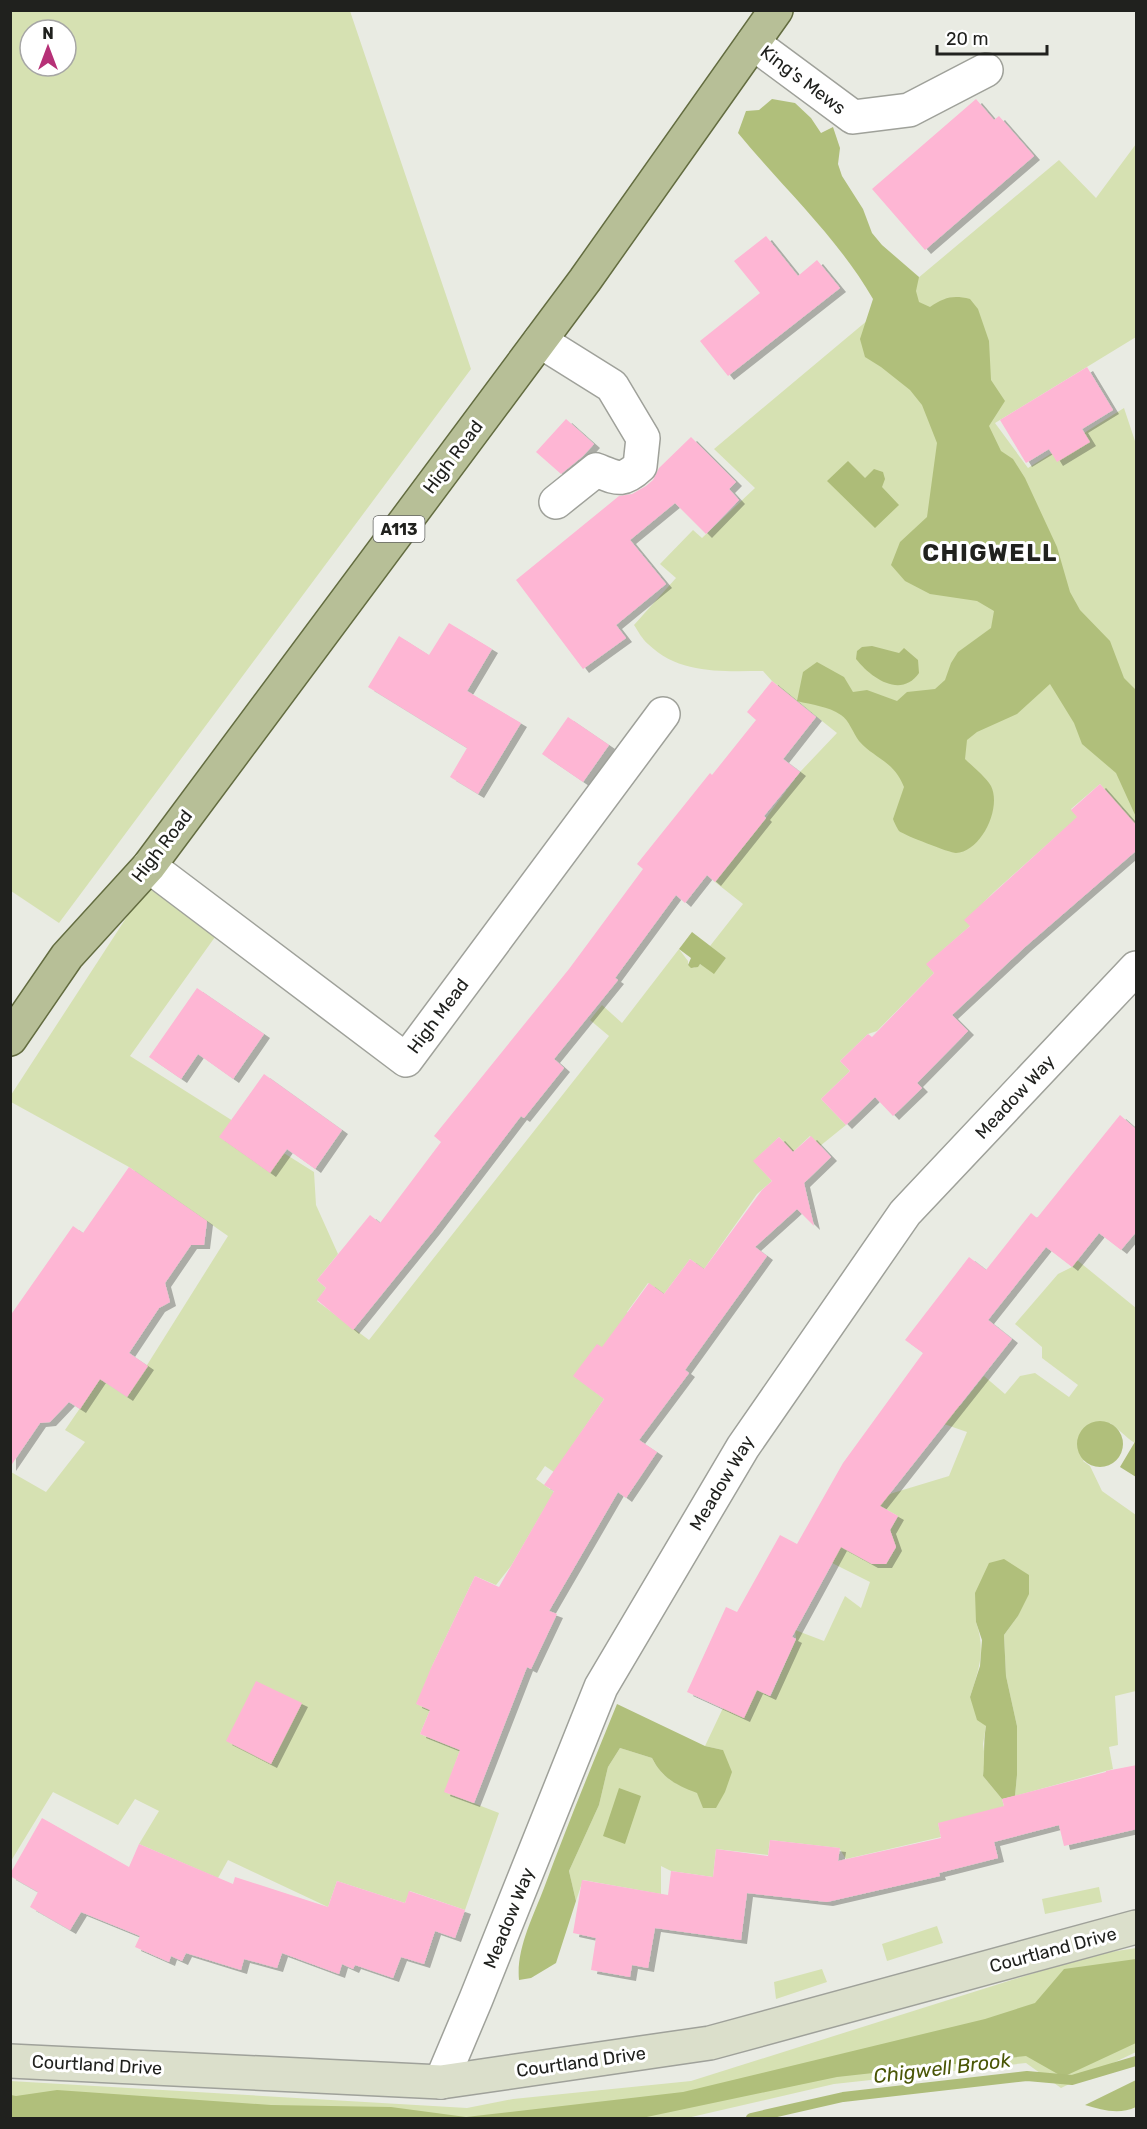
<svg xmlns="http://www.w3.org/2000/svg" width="1147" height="2129" font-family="Rubik,sans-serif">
  <defs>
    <filter id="shadow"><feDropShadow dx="6" dy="4" stdDeviation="0" flood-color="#0004"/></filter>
  </defs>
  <rect width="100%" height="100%" fill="#e9ebe3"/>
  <!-- green -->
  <path fill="#d6e1b2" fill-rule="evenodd" d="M 10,11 L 350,11 L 471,369 L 59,923 L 11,891 ZM 30,30 L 66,30 L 66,66 L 30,66 Z
    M 1136,144 L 1136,337 L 995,423 L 1028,468 L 1124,408 L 1136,444 L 1136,826 L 1100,784 L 1071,809 L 1093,834 L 1060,833 L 994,892 L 984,902 L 970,926 L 927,964 L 934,973 L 877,1031 L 868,1034 L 840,1061 L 850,1071 L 821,1099 L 846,1125 L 820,1146 L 810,1136 L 793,1152 L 779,1137 L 754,1161 L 772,1181 L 757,1194 L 704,1269 L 690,1259 L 664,1294 L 648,1283 L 627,1312 L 636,1319 L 574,1376 L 604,1399 L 554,1472 L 545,1466 L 536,1479 L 554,1492 L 511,1566 L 496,1585 L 475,1576 L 433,1664 L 417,1704 L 430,1710 L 420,1734 L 460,1750 L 445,1792 L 499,1813 L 465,1910 L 410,1891 L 405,1903 L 337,1881 L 328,1907 L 228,1860 L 218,1878 L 139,1844 L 159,1811 L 135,1799 L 118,1825 L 53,1792 L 11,1861 L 11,1472 L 46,1492 L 85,1442 L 65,1430 L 100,1379 L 127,1397 L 228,1236 L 129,1167 L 11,1102 L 11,1095 L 156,872 L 225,923 L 130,1056 L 314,1172 L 316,1205 L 338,1254 L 317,1280 L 326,1288 L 317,1301 L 369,1340 L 609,1036 L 590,1020 L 602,1005 L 622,1023 L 679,949 L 688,961 L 688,965 L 694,968 L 700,964 L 714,973 L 726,958 L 710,946 L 743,904 L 715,882 L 766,818 L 800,772 L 837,733 L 772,681 L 763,671 C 722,671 680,675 648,644 C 642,639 638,631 634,625 L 676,578 L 660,564 L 693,530 L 702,538 L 755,488 L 714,449 L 1059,160 L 1096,198 Z
    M 1077,1260 L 1136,1308 L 1136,1440 L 1135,1443 C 1125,1437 1119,1429 1110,1423 L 1083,1461 L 1090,1466 L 1102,1491 L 1136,1515 L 1136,1691 L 1115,1696 L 1118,1745 L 1109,1747 L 1113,1769 L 1015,1796 L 1017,1775 L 1017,1726 L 1006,1676 L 1004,1635 L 1018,1616 L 1029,1575 L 976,1622 C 986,1651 979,1669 970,1697 L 986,1726 L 983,1744 L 985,1759 L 983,1776 L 1002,1799 L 1008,1822 L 938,1823 L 941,1837 L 846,1859 L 839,1848 L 770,1840 L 768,1855 L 716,1849 L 713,1877 L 671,1871 L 661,1866 L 661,1894 L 583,1880 L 576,1901 L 569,1871 L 599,1805 L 608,1767 L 620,1748 L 652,1758 C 662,1778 676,1785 697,1792 L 723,1750 L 705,1746 L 723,1708 L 757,1690 L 771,1696 L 796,1639 L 795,1630 L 824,1641 L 845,1596 L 861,1608 L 870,1582 L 818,1556 L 824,1537 L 872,1564 L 886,1564 L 896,1547 L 890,1530 L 898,1516 L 878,1505 L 883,1496 L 949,1476 L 967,1432 L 944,1424 L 936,1387 L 960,1406 L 984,1376 L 1005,1394 L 1020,1376 L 1035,1373 L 1069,1397 L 1078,1385 L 1042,1358 L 1042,1347 L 1015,1324 L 1058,1274 L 1072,1267 Z
    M 1099,1887 L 1102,1902 L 1045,1914 L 1042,1899 Z
    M 937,1926 L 943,1943 L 887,1961 L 882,1944 Z
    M 1136,1948 L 1136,2052 L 1061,2088 L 1026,2063 L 834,2084 L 687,2118 L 11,2118 L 10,2081 L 467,2108 L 513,2099 L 691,2081 L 1091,1955 Z
    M 822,1969 L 827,1982 L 776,1999 L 774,1982 Z"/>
  <!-- forest -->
  <path fill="#b0bf7b" d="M 772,99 L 795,103 L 811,118 L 821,133 L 833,127 L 840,148 L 838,164 L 842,176 L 863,209 L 872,233 L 882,245 L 919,277 L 916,291 L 919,302 L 930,307 C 945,297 953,295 970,299 L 978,309 L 989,341 L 991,380 L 1005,401 L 989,426 L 1001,451 L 1013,459 L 1025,478 L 1057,547 L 1070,592 L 1080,610 L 1110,641 L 1124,678 L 1135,689 L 1136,694 L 1136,817 L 1116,773 L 1082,744 L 1074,723 L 1050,684 L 1017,714 L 977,732 L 967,740 L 965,759 C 973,767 986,777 991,786 C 1002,808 981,852 956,853 C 950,853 904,835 899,831 C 897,828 894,822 893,819 L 904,787 C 894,761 875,759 859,741 C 853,733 849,720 841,715 C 828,706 812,705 797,701 L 803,672 L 817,662 L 844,677 L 853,692 L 867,690 L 897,701 L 907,692 L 935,689 L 945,680 L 951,663 L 958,652 L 991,628 L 994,611 L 977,601 L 930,594 L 905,581 L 891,565 L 900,542 L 927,517 L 937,443 L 922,405 L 910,390 L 881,367 L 865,357 L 860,339 L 873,299 C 838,238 783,188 738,133 L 746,111 L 759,110 Z
    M1077 1444a23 23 0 1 1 46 0a23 23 0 1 1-46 0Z
    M 1004,1559 L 1029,1575 L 1029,1594 L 1018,1616 L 1004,1635 L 1006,1676 L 1017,1726 L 1017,1775 L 1015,1796 L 1002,1799 L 983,1776 C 985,1759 983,1743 986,1726 L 977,1720 L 970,1697 L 980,1666 L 982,1640 L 976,1622 L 975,1593 L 989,1563 Z
    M 617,1704 L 705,1746 L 723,1750 L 732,1772 L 725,1792 L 716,1808 L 703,1808 L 697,1793 C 676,1785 662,1778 652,1758 L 620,1748 L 608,1767 L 599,1805 L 569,1871 L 576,1901 L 556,1963 L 531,1978 L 519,1980 C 516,1949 533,1917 544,1888 C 567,1826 592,1765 617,1704 Z
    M 1136,1959 L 1136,2043 L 1063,2077 L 1026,2056 L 837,2077 L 642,2118 L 11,2118 L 11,2095 L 16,2096 L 57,2090 L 271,2105 L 391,2107 L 466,2117 L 683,2092 L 985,2019 L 1035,2003 L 1064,1969 Z
    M 1136,2080 L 1136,2107 C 1119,2115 1102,2110 1085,2105 Z"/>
  <!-- water -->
  <path fill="#adbc78" d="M 848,461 L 865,478 L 874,469 L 883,472 L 885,479 L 882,487 L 899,505 L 875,528 L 827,481 Z
    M 872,646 L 899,653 L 904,648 L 918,660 L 919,673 C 901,699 871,678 856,659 L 857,651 L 862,647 Z
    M 692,932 L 726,958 L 714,974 L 700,964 L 698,967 L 691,968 L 688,965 L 691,958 L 679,949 Z
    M 1136,1440 L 1136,1477 L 1120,1467 Z
    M 619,1788 L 641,1796 L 625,1844 L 603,1836 Z"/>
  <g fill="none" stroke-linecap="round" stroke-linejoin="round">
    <!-- stream -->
    <path stroke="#adbc78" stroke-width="10" d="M 751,2118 L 843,2097 L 1027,2076 L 1072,2080 L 1136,2061"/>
  </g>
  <!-- building -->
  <path fill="#feb6d4" filter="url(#shadow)" d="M 976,99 L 994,120 L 999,116 L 1034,156 L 925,250 L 872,189 Z
    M 766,236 L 798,276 L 817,260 L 840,288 L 728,376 L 700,341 L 760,293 L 734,261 Z
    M 1087,367 L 1113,410 L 1082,429 L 1090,442 L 1057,462 L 1049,449 L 1026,463 L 1000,420 Z
    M 566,419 L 594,444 L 583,456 L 561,474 L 536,452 Z
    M 691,437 L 736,482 L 729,489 L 739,500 L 706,534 L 675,503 L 630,540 L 666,584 L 616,625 L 626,638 L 583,669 L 516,580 L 619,496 L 632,494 L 646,486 L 653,480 L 659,468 Z
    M 449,623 L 492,649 L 467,691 L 521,723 L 478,794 L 450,777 L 467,748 L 368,687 L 399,636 L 429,655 Z
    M 772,681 L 816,717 L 783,759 L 800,772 L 764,816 L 766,818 L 715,882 L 707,875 L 685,903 L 676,895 L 615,978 L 618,980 L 554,1059 L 564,1068 L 524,1118 L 521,1116 L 434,1230 L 353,1330 L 317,1300 L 326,1288 L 317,1280 L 370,1215 L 380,1223 L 441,1142 L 434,1136 L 569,969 L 643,869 L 637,864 L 710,773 L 712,775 L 756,720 L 747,712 Z
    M 568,717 L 609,745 L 583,782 L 542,754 Z
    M 1100,784 L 1137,826 L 1137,850 L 1025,947 L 952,1015 L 968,1031 L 917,1083 L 922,1088 L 893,1116 L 875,1097 L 846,1125 L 821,1099 L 850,1071 L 840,1061 L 868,1034 L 872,1037 L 934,973 L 926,964 L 970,926 L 964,920 L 1077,817 L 1071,810 Z
    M 197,988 L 264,1034 L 233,1079 L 198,1054 L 181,1079 L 149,1057 Z
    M 264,1074 L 342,1130 L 315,1169 L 287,1149 L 270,1173 L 219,1137 Z
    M 1120,1115 L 1137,1130 L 1137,1231 L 1121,1250 L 1099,1233 L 1072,1267 L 1046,1247 L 988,1320 L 1012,1339 L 880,1506 L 898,1516 L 890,1530 L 896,1547 L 886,1564 L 872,1564 L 841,1547 L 792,1637 L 796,1639 L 770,1696 L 757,1690 L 744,1718 L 687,1692 L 726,1607 L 737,1612 L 780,1535 L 797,1544 L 843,1463 L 923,1353 L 905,1340 L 969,1257 L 986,1270 L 1031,1213 L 1037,1218 Z
    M 811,1136 L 831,1157 L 804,1183 L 814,1226 L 797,1209 L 755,1247 L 767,1256 L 685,1370 L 689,1373 L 639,1440 L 657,1452 L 626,1498 L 618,1492 L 549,1611 L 557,1614 L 531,1669 L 527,1667 L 474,1803 L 444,1792 L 460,1750 L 420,1734 L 430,1710 L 416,1704 L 431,1668 L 475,1576 L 499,1587 L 554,1491 L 544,1485 L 604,1399 L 573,1376 L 597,1344 L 602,1347 L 649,1283 L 664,1294 L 690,1259 L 704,1269 L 762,1190 L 772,1181 L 753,1161 L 779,1137 L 793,1152 Z
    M 129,1167 L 207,1221 L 204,1245 L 191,1245 L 165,1283 L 170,1302 L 159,1308 L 129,1353 L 148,1366 L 127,1397 L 100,1379 L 80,1409 L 69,1402 L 50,1422 L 40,1423 L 10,1467 L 10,1316 L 73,1226 L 83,1233 Z
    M 256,1681 L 302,1703 L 271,1764 L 226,1741 Z
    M 1137,1765 L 1137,1829 L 1064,1846 L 1059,1825 L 994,1842 L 998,1858 L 939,1873 L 940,1876 L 827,1902 L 747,1893 L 741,1940 L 655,1928 L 648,1968 L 632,1965 L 630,1977 L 591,1970 L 596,1938 L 573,1933 L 582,1880 L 668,1895 L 671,1871 L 713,1877 L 716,1849 L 768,1856 L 770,1840 L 840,1848 L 838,1861 L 941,1838 L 938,1823 L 1004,1806 L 1002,1799 L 1106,1772 L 1106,1771 Z
    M 42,1818 L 129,1867 L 139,1844 L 233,1884 L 235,1877 L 328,1907 L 337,1881 L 405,1903 L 409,1891 L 465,1910 L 455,1938 L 435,1931 L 424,1964 L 401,1957 L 393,1978 L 355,1965 L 353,1969 L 342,1964 L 339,1974 L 282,1953 L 277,1968 L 244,1959 L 241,1970 L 186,1953 L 182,1961 L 171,1956 L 169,1962 L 135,1947 L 140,1936 L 81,1912 L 70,1930 L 30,1907 L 38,1892 L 10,1876 L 10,1874 Z"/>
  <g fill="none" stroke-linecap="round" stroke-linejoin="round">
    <!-- street casing -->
    <g stroke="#9fa19a" stroke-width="36">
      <path id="street" d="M 753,43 L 853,117 L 909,110 L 986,70
        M 540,341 L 612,386 L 643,438 L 640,466 C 622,483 617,478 596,470 L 556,502
        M 149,866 L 406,1060 L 663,714
        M 441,2082 L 476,1999 L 601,1687 L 743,1447 L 905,1213 L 1136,968"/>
    </g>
    <!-- secondary casing -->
    <g stroke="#9fa19a" stroke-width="36">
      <path id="secondary" d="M 10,2061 L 441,2082 L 710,2043 L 1136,1927"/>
    </g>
    <!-- primary casing -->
    <g stroke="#636c40" stroke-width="36">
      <path id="primary" d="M 10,1039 L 67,956 L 149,866 L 585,280 L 776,10"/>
    </g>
    <!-- street -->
    <use href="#street" stroke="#fff" stroke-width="33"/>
    <!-- secondary -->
    <use href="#secondary" stroke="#dbdfcb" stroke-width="33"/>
    <!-- primary -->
    <use href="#primary" stroke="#b7bf97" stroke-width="33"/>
  </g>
  <g text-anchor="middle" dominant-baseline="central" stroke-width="6" stroke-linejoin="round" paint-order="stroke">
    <!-- shield labels -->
    <rect fill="#fff" stroke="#636462" stroke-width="1.5" x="373.5" y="516" width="51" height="26" rx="4.5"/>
    <g font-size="16" font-weight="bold" fill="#20211e">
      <text x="399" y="529">A113</text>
    </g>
    <!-- street labels -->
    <g font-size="18" fill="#20211e" stroke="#fff">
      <text transform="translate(803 80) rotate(37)">King's Mews</text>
      <text transform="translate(453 457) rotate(-53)">High Road</text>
      <text transform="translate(162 846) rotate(-52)">High Road</text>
      <text transform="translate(438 1016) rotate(-53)">High Mead</text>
      <text transform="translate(1015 1097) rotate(-47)">Meadow Way</text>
      <text transform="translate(722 1483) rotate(-59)">Meadow Way</text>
      <text transform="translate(509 1918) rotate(-68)">Meadow Way</text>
      <text transform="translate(1053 1950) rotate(-15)">Courtland Drive</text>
      <text transform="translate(581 2062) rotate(-8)">Courtland Drive</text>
      <text transform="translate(97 2065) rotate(3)">Courtland Drive</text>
    </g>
    <!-- water labels -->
    <g font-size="20" font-style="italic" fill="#4a5606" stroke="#fff">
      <text transform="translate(942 2068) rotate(-7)">Chigwell Brook</text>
    </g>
    <!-- district labels -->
    <g font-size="24" font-weight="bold" letter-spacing="1.5" fill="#20211e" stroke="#fff">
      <text x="990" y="553">CHIGWELL</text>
    </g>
  </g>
  <!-- border -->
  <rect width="1147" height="2129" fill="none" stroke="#20211e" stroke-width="24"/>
  <!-- north arrow -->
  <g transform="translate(48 48)"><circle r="28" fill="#ffffff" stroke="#a6a6a5" stroke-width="1.5"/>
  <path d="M0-4.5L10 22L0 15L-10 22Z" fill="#b63177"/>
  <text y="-9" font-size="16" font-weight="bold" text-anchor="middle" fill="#20211e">N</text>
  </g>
  <!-- scale -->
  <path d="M937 45v9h110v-9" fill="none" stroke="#20211e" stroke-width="3"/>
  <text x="946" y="45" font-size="18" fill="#20211e" stroke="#ffffff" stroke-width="4.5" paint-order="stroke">20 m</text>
</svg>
